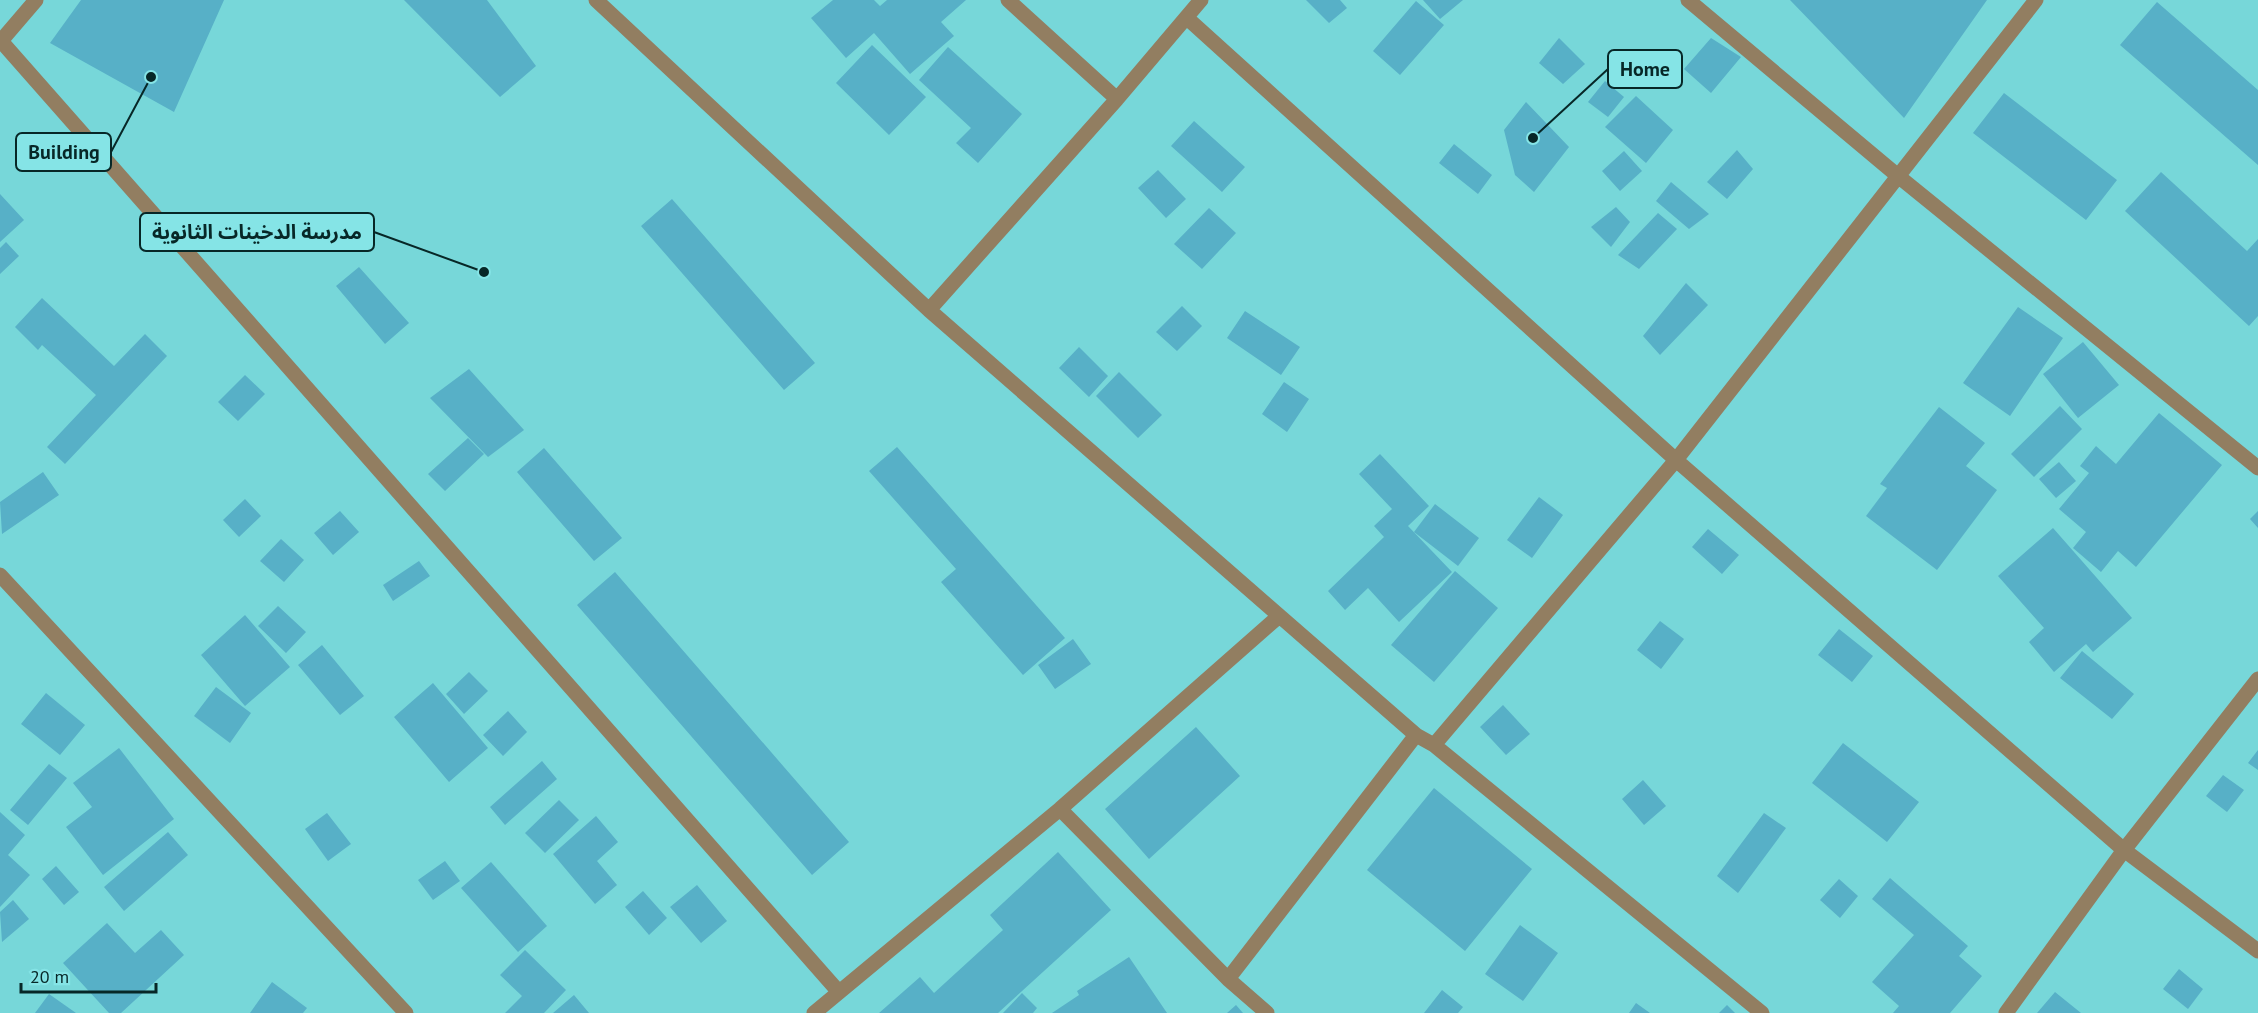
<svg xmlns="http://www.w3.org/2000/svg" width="2258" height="1013" font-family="'PT Sans','Noto Sans Arabic',sans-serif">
  <rect width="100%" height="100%" fill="#77d7d9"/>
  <!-- building -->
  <path fill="#57b0c7" d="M 81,0 L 224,0 L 174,112 L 50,43 Z
    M 404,0 L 487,0 L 536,66 L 500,97 Z
    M 833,0 L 874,0 L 880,6 L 887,0 L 966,0 L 941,22 L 954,36 L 910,74 L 874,33 L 846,58 L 811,18 Z
    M 1306,0 L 1340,0 L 1347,8 L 1329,23 Z
    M 1423,0 L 1463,0 L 1440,19 Z
    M 1790,0 L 1987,0 L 1904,118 Z
    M 1416,1 L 1444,25 L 1400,75 L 1373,51 Z
    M 2157,2 L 2258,90 L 2258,165 L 2120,45 Z
    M 1559,38 L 1585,64 L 1563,84 L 1539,63 Z
    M 1711,38 L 1741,57 L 1711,93 L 1684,69 Z
    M 872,45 L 926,97 L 889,135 L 836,83 Z
    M 948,47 L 1022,114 L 978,163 L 956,143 L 971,128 L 919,80 Z
    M 1605,81 L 1624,97 L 1608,117 L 1588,102 Z
    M 2004,93 L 2117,180 L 2086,220 L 1973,133 Z
    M 1636,96 L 1673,130 L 1646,163 L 1605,127 Z
    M 1526,102 L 1569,147 L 1534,192 L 1515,175 L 1504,130 Z
    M 1194,121 L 1245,167 L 1222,192 L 1171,146 Z
    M 1454,144 L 1492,175 L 1478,194 L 1439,163 Z
    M 1737,150 L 1753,169 L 1727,199 L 1707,182 Z
    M 1624,151 L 1642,171 L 1620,191 L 1602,171 Z
    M 1158,170 L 1186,199 L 1166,218 L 1138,188 Z
    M 2161,172 L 2247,251 L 2258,239 L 2258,316 L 2249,326 L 2125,211 Z
    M 1671,182 L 1709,214 L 1689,229 L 1656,201 Z
    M 0,194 L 24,220 L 0,242 Z
    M 672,199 L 815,363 L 784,390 L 641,226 Z
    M 1616,207 L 1630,222 L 1611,247 L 1591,227 Z
    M 1209,208 L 1236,233 L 1202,269 L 1174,244 Z
    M 1658,213 L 1677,229 L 1639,269 L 1618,255 Z
    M 6,242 L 19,256 L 0,274 L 0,248 Z
    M 359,267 L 409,323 L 385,344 L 336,286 Z
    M 1686,283 L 1708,305 L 1660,355 L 1643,336 Z
    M 42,298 L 114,366 L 145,334 L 167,356 L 65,464 L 47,447 L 96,395 L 42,345 L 38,350 L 15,327 Z
    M 1182,306 L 1202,326 L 1177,351 L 1156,332 Z
    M 2018,307 L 2063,338 L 2010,416 L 1963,383 Z
    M 1245,311 L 1300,347 L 1281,375 L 1227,338 Z
    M 2083,342 L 2119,385 L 2078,418 L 2043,374 Z
    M 1079,347 L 1108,376 L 1089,397 L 1059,368 Z
    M 469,369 L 524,430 L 488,457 L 430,398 Z
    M 1119,372 L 1162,415 L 1138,438 L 1096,396 Z
    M 245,375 L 265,394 L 238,421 L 218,402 Z
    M 1284,382 L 1309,399 L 1287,432 L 1262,414 Z
    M 2060,406 L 2082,429 L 2034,477 L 2011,454 Z
    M 1939,407 L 1985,443 L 1966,466 L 1997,490 L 1937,570 L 1866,516 L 1887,488 L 1880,484 Z
    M 2159,413 L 2222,465 L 2136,567 L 2118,551 L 2101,572 L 2073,548 L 2086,532 L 2059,509 L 2089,473 L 2080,466 L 2096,446 L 2116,464 Z
    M 468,438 L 484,454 L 445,491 L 428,474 Z
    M 897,447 L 1065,638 L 1023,675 L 941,582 L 956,569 L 869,471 Z
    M 544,448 L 622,538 L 594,561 L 517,472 Z
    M 1380,454 L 1429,506 L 1408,526 L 1452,572 L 1399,622 L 1368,588 L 1345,610 L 1328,591 L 1384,537 L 1374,526 L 1392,509 L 1359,474 Z
    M 2059,462 L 2076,481 L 2056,498 L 2039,479 Z
    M 43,472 L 59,495 L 2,534 L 0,502 Z
    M 1539,497 L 1563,515 L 1532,558 L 1507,540 Z
    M 245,499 L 261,516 L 239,537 L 223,520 Z
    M 1435,504 L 1479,538 L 1458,566 L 1414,532 Z
    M 340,511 L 359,532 L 333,555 L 314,533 Z
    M 2258,511 L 2258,528 L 2250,519 Z
    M 2053,528 L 2132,618 L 2093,652 L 2086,644 L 2054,672 L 2029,642 L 2044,628 L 1998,576 Z
    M 1708,529 L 1739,555 L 1722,574 L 1692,547 Z
    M 281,539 L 304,560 L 284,582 L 260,561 Z
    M 419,561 L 430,576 L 393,601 L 383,585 Z
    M 1455,571 L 1498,608 L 1434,682 L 1391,645 Z
    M 615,572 L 849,842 L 812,875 L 577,605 Z
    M 278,606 L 306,632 L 286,653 L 258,626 Z
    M 245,615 L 290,667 L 245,706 L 201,655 Z
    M 1660,621 L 1684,639 L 1661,669 L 1637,650 Z
    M 1839,629 L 1873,656 L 1852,682 L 1818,655 Z
    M 1073,639 L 1091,664 L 1055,689 L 1038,665 Z
    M 322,645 L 364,696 L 340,715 L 298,665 Z
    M 2082,651 L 2134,694 L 2112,719 L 2060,678 Z
    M 469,672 L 488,691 L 464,714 L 446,694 Z
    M 433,683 L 488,748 L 449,782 L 394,717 Z
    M 216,687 L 251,713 L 230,743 L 194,716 Z
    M 46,693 L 85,725 L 60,755 L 21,724 Z
    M 1503,705 L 1530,734 L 1506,755 L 1480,727 Z
    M 508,711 L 527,732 L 503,756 L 483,735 Z
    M 1196,727 L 1240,776 L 1149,859 L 1105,809 Z
    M 1843,743 L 1919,802 L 1887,842 L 1812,783 Z
    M 119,748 L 174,819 L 103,875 L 66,827 L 92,807 L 73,783 Z
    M 2258,750 L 2258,770 L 2248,763 Z
    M 542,761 L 557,779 L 505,825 L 490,807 Z
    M 49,764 L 67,778 L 28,825 L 10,810 Z
    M 2223,775 L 2244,790 L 2227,812 L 2206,796 Z
    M 1643,780 L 1666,806 L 1644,825 L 1622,799 Z
    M 1434,788 L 1532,869 L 1465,951 L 1367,870 Z
    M 559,800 L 579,820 L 545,853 L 525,833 Z
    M 0,812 L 25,835 L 8,855 L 30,875 L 0,907 Z
    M 327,813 L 351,844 L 328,861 L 305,829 Z
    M 1764,813 L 1786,828 L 1738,893 L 1717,876 Z
    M 596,816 L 618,842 L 597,861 L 617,885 L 595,904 L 553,854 Z
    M 168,832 L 188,855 L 124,911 L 104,887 Z
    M 1058,852 L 1111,910 L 998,1013 L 879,1013 L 920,977 L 934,993 L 1003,930 L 990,915 Z
    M 445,861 L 460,881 L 433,900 L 418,880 Z
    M 491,862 L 547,926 L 518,952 L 461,888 Z
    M 56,866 L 79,892 L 64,905 L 42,879 Z
    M 1890,878 L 1968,946 L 1959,956 L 1982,976 L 1950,1013 L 1893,1013 L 1899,1006 L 1872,982 L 1914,935 L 1872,899 Z
    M 1839,879 L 1858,896 L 1840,918 L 1820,900 Z
    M 697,885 L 727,921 L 701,943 L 670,907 Z
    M 643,891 L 667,918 L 649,935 L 625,907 Z
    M 13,900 L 29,919 L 2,942 L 0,912 Z
    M 107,923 L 135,953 L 161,930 L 184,955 L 121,1013 L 109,1013 L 63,963 Z
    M 1520,925 L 1558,953 L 1523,1001 L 1485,974 Z
    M 525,950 L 566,990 L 544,1013 L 505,1013 L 522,996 L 500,975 Z
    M 1129,957 L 1167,1013 L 1052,1013 L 1079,995 L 1077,991 Z
    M 2179,969 L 2203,989 L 2188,1009 L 2163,989 Z
    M 272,982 L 307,1008 L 303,1013 L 250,1013 Z
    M 1442,990 L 1463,1007 L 1458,1013 L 1424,1013 Z
    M 2055,992 L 2081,1013 L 2037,1013 Z
    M 1022,993 L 1037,1008 L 1033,1013 L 1003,1013 Z
    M 49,994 L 76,1013 L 35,1013 Z
    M 574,995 L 589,1013 L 553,1013 Z
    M 1636,1003 L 1650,1013 L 1629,1013 Z
    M 1236,1005 L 1243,1013 L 1227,1013 Z
    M 1727,1005 L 1735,1013 L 1719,1013 Z"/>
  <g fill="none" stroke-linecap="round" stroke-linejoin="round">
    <!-- street -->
    <path stroke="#927e61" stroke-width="15" d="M 596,0 L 929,310 L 1416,735 L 1434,745 L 1762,1013
      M 1008,0 L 1117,99
      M 1688,0 L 1898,176 L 2258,468
      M 1187,18 L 1676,460 L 2124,850 L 2258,951
      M 1,41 L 838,991
      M 0,42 L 36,0
      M 929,310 L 1117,99 L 1201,0
      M 0,575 L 406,1013
      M 1434,745 L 1676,460 L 2036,0
      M 1060,809 L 1228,979 L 1267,1013
      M 1228,979 L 1416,735
      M 814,1013 L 1060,809 L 1278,617
      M 2006,1013 L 2124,850 L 2258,679"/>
  </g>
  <!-- callouts -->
  <path fill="none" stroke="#072727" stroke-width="2" d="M1533 138L1608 69M151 77L111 152M484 272L374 232"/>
  <g fill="#072727" stroke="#85e4e6" stroke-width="2">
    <circle cx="1533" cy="138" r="6"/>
    <circle cx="151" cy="77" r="6"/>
    <circle cx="484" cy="272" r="6"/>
  </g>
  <g fill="#85e4e6" stroke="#072727" stroke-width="2">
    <rect x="1608" y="50" width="74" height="38" rx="6"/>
    <rect x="16" y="133" width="95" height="38" rx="6"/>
    <rect x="140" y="213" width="234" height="38" rx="6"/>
  </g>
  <g font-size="20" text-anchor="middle" font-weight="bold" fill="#072727">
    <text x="1645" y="76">Home</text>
    <text x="64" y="159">Building</text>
    <text x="257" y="239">مدرسة الدخينات الثانوية</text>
  </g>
  <!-- scale -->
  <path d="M21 983v9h135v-9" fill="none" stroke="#072727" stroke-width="3"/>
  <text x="30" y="983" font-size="18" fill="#072727" stroke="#85e4e6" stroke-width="4.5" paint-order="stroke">20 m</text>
</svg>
